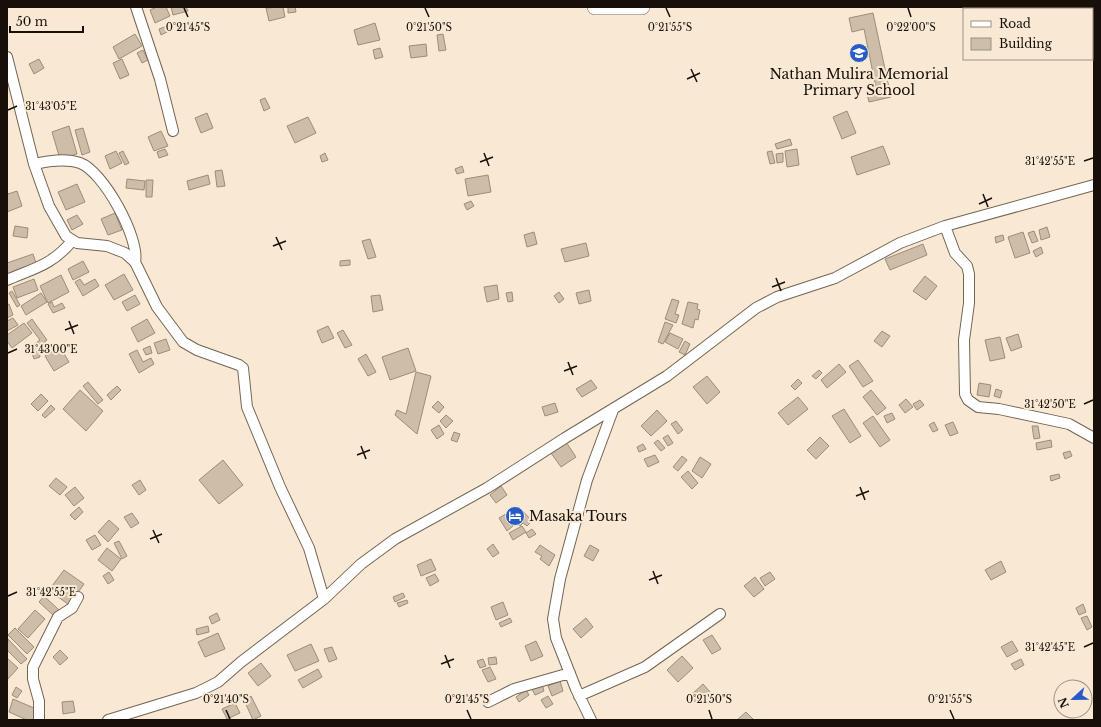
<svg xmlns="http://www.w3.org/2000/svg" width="1101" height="727" font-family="'Libre Baskerville',serif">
  <rect width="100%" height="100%" fill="#f9e9d4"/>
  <!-- building -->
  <path fill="#cdbda9" stroke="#9c8d79" d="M 157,7 L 166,7 L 170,16 L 155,23 L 150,10 Z
    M 171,7 L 186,7 L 188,11 L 173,15 Z
    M 283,7 L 285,17 L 269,21 L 266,8 Z
    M 288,7 L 295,7 L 296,12 L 288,13 Z
    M 873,13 L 891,97 L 869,102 L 866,90 L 876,88 L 864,29 L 852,32 L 849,18 Z
    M 375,23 L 380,40 L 358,45 L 354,30 Z
    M 167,26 L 169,31 L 161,35 L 159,29 Z
    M 135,34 L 142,46 L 119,59 L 113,47 Z
    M 443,34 L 446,50 L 439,51 L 437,35 Z
    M 426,44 L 427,56 L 411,58 L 409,46 Z
    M 380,48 L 383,57 L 375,59 L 373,50 Z
    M 143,50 L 148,60 L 142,63 L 137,53 Z
    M 39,59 L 44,68 L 34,74 L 29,64 Z
    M 122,59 L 129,75 L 120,79 L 113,63 Z
    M 265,98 L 270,108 L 264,111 L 260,100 Z
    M 847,111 L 856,133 L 842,139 L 833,117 Z
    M 207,113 L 213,128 L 201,133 L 195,118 Z
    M 308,117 L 316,133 L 295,143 L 287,126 Z
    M 69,126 L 77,154 L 60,159 L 52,132 Z
    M 83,128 L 90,152 L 82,155 L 75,130 Z
    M 161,131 L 168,146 L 154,151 L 148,137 Z
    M 790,139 L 792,145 L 777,149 L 775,144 Z
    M 883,146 L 890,164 L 857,175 L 851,157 Z
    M 165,149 L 168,155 L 159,158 L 157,152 Z
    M 797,149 L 799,165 L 787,167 L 785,151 Z
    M 116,151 L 122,163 L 110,169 L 105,156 Z
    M 123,151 L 129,163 L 125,165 L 119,153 Z
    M 772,151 L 775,163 L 770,164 L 767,152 Z
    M 325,153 L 328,160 L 322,162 L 320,156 Z
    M 783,153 L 783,162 L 777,163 L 776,154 Z
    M 462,166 L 464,172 L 457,174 L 455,169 Z
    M 222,170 L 225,186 L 217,187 L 215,171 Z
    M 208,175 L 210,184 L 189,190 L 187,181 Z
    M 488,175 L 491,192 L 468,196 L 465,179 Z
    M 127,179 L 145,181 L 144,190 L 126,188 Z
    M 146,180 L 153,180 L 152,197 L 146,197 Z
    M 77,184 L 85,202 L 66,210 L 58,192 Z
    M 7,191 L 8,194 L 17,191 L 22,206 L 7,212 Z
    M 471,201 L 474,206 L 467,210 L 464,204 Z
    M 115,213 L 122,230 L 108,235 L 101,219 Z
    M 77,215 L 83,224 L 72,230 L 67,220 Z
    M 15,226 L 28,228 L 27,238 L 13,236 Z
    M 1047,227 L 1050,237 L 1041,240 L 1039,230 Z
    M 1034,231 L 1038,241 L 1032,243 L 1028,233 Z
    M 534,232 L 537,244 L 527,247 L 524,235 Z
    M 1023,232 L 1030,253 L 1015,258 L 1008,237 Z
    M 1003,235 L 1004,240 L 996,243 L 995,237 Z
    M 370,239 L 376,257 L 368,259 L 362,241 Z
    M 586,243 L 589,256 L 565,262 L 561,249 Z
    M 923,244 L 927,255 L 890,270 L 885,259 Z
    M 1041,247 L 1043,253 L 1036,257 L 1033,251 Z
    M 33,254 L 37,266 L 7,277 L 7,263 Z
    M 350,260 L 350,265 L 340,266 L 340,261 Z
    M 83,261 L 89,272 L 73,280 L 68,269 Z
    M 124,274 L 133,290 L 114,300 L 105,285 Z
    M 61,275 L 69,292 L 48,303 L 40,286 Z
    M 925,276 L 937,286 L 926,300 L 913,291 Z
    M 34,279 L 38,290 L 17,298 L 13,287 Z
    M 80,279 L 84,285 L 95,279 L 99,286 L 83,296 L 75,282 Z
    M 497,285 L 499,299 L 487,302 L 484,287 Z
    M 589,290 L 591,301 L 579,304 L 576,293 Z
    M 12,291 L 20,305 L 17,307 L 9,293 Z
    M 512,292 L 513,301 L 508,302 L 506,293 Z
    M 559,292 L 564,299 L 559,303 L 554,296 Z
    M 41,293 L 47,302 L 26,315 L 21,306 Z
    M 135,295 L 140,304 L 127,311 L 122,302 Z
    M 380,295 L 383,310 L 373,312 L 371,296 Z
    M 672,299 L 679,301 L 675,314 L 679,315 L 676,323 L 665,319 Z
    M 52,302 L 54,307 L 62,303 L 65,308 L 53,313 L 48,304 Z
    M 688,302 L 698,304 L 697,309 L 700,310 L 698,320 L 695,319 L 693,328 L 682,324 Z
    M 9,304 L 13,315 L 7,318 L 7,305 Z
    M 13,318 L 18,325 L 7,331 L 7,321 Z
    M 32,319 L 47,340 L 35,349 L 33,345 L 40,340 L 27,323 Z
    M 147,319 L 155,333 L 138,342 L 131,328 Z
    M 665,322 L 673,325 L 663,344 L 658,342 Z
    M 24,323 L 32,333 L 12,348 L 7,341 L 7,335 Z
    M 328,326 L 334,338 L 322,343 L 317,331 Z
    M 343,330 L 352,345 L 345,348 L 337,333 Z
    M 882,331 L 890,336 L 882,347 L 874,341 Z
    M 670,333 L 683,339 L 678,349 L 665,342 Z
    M 1018,334 L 1022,347 L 1011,351 L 1006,338 Z
    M 1000,337 L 1005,358 L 990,361 L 985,340 Z
    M 166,339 L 170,350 L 158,354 L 154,343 Z
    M 685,341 L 690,344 L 685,355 L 679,352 Z
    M 150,346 L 152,353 L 146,355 L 143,349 Z
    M 60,347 L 69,362 L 54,371 L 45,356 Z
    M 408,348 L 416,371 L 390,380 L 382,357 Z
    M 137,350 L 143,362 L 151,358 L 154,364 L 139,373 L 129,354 Z
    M 39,351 L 40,357 L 34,359 L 32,353 Z
    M 366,354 L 376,372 L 368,376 L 358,359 Z
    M 858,360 L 873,381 L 863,387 L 849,366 Z
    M 839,364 L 846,372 L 827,388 L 821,380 Z
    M 819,370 L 822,373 L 816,379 L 812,376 Z
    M 416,372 L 431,376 L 417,434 L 395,415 L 397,410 L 406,414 Z
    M 707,376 L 720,392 L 707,404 L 693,387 Z
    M 798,379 L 802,383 L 795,390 L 791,386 Z
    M 591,380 L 597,388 L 582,397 L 576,389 Z
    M 88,382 L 103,400 L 98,404 L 83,386 Z
    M 979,383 L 991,385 L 989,397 L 977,395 Z
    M 117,386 L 121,390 L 111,400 L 107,395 Z
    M 996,389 L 1002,391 L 1000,398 L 994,396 Z
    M 80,390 L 103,411 L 86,431 L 63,409 Z
    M 871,390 L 886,408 L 877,415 L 863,397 Z
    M 41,394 L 48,401 L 38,411 L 31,404 Z
    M 798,397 L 808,409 L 788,425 L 778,413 Z
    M 906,399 L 913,407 L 905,413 L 899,405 Z
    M 920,400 L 924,405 L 917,410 L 913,404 Z
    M 438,401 L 444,407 L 439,413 L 432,407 Z
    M 555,403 L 558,412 L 545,416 L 542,407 Z
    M 51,405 L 55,409 L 45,418 L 42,415 Z
    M 844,409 L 861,436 L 850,443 L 832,416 Z
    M 657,410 L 667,421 L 651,436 L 641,426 Z
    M 892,413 L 895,419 L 887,423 L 884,416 Z
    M 446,415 L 453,421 L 446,428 L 440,421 Z
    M 873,416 L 890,440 L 880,447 L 863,423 Z
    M 676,421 L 683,430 L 678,434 L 671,424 Z
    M 934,422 L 938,430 L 933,432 L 929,425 Z
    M 953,422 L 958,433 L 950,436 L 945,425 Z
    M 439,425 L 444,434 L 437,439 L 431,430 Z
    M 1032,426 L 1038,426 L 1040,438 L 1034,439 Z
    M 454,432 L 460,434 L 457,442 L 451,440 Z
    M 668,435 L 673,443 L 668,446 L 663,438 Z
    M 820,437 L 829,446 L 816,459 L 807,450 Z
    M 658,440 L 665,448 L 661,451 L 654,443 Z
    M 1051,440 L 1052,447 L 1037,450 L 1036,443 Z
    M 566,442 L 576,457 L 561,467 L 551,453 Z
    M 643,444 L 646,449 L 639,452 L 637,447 Z
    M 1070,451 L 1072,456 L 1065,459 L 1063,453 Z
    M 655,455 L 659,462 L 648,467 L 644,459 Z
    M 682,456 L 687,460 L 678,471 L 673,467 Z
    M 700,457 L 711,464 L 702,478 L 692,471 Z
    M 223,460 L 243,485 L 219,504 L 199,480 Z
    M 688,471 L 698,483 L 692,489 L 681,477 Z
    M 1059,474 L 1060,478 L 1051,481 L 1050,476 Z
    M 56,478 L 67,487 L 60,495 L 49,486 Z
    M 140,480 L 146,490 L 139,495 L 132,485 Z
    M 501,486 L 507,495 L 496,503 L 490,495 Z
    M 75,487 L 84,498 L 74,506 L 65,495 Z
    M 79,507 L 83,512 L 75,520 L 70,515 Z
    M 519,507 L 532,521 L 527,526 L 523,523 L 520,526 L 509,513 Z
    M 132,513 L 139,523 L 131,528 L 124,517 Z
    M 506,514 L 513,526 L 507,531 L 499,518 Z
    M 109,520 L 119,529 L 108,542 L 98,532 Z
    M 522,526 L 526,532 L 513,540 L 509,533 Z
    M 532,529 L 536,534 L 529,538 L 526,533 Z
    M 95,535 L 101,545 L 92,550 L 86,540 Z
    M 119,541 L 127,556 L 122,559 L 114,543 Z
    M 493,544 L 499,553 L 493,557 L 487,549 Z
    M 540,545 L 555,555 L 549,566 L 540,559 L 542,556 L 535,552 Z
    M 590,545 L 599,550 L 593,561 L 584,556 Z
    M 107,548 L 121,559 L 112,571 L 98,560 Z
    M 431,559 L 436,570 L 421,576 L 417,565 Z
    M 1001,561 L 1006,572 L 991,580 L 985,570 Z
    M 64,570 L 84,584 L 69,605 L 49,590 Z
    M 109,572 L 114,580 L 108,584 L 103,576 Z
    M 770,572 L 775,579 L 765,586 L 760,578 Z
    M 435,574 L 439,581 L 430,586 L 426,578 Z
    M 755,577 L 764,589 L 754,597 L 744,586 Z
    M 403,593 L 405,597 L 395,602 L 393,597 Z
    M 44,596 L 59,610 L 54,616 L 39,602 Z
    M 407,600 L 408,603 L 399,607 L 397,603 Z
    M 503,602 L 508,615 L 496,620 L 491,607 Z
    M 1083,604 L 1086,612 L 1079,615 L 1076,608 Z
    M 35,610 L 45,619 L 28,638 L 18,629 Z
    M 217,613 L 220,620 L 212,624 L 209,617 Z
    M 1087,616 L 1092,627 L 1087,630 L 1081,618 Z
    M 510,618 L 512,622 L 501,627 L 499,623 Z
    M 586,618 L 593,627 L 581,638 L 573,629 Z
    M 208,626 L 209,632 L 197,635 L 196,629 Z
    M 15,628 L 34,647 L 27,654 L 8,635 Z
    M 218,633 L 225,649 L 205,657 L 198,642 Z
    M 712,635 L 721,649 L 712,654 L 703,640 Z
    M 8,639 L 27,659 L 21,664 L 7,650 Z
    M 536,641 L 543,656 L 531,661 L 525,646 Z
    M 1012,641 L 1018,651 L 1007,657 L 1001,647 Z
    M 311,644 L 319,661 L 295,671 L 287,655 Z
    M 332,647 L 337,659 L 329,662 L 324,649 Z
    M 60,650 L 68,658 L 60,665 L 53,657 Z
    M 682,656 L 693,668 L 678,682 L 667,670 Z
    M 496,657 L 497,664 L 489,665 L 488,658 Z
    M 7,658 L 18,668 L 7,680 Z
    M 483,659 L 486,666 L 480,668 L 477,661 Z
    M 1021,659 L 1024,665 L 1015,670 L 1011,664 Z
    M 261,663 L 271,676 L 258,686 L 248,673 Z
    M 490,667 L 496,679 L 488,682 L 482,670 Z
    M 318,669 L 322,677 L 303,688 L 298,680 Z
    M 560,681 L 563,691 L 552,696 L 548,686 Z
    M 542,684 L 544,691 L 535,695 L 532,689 Z
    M 703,684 L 711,693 L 698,705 L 690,696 Z
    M 16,687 L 22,691 L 17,698 L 12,695 Z
    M 526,690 L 529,695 L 519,702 L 516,697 Z
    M 251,696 L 261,716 L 253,720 L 244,700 Z
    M 548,696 L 553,704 L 546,708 L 541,700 Z
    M 13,699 L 34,708 L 35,720 L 27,720 L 9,712 Z
    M 73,701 L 75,712 L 63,714 L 62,702 Z
    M 235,703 L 240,713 L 227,719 L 222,709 Z
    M 746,712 L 754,720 L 737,720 Z"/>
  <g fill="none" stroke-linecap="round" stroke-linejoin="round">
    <!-- minor casing -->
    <g stroke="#726552" stroke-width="12">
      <path id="minor" d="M 136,7 L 160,79 L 173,131
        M 7,57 L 34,164 L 49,206 L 66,236 L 77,243 L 107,246 L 125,253 L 135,262 L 157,307 L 183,342 L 197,350 L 239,365 L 243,368 L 247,407 L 280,487 L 309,548 L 324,599
        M 34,164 C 48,161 65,158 80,163 C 103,171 140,238 135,262
        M 945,226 L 955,253 L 967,266 L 969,274 L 969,303 L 964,340 L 965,394 L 968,400 L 978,407 L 999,409 L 1069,424 L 1094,438
        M 7,280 C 35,268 52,265 72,241
        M 579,696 L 645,667 L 720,614
        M 488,702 L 514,689 L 570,673
        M 39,720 L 39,701 L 33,679 L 33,667 L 58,617 L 72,608 L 78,597
        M 108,720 L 196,693 L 218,682 L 241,662 L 324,599 L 361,564 L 395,539 L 487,488 L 565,438 L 667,376 L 756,308 L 777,297 L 835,278 L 900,243 L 945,226 L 1094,185
        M 591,720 L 576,689 L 556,638 L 553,619 L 560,579 L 587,480 L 613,410"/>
    </g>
    <!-- highway casing -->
    <g stroke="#726552" stroke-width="16">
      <path id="highway" d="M 595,7 L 642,7"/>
    </g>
    <!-- minor -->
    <use href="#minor" stroke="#fff" stroke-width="10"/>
    <!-- highway -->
    <use href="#highway" stroke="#fff" stroke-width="15"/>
  </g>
  <!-- ticks -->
  <path fill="none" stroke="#161009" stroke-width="1.5" d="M 184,8 L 188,17M 425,8 L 429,17M 666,8 L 670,17M 908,8 L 911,17M 691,69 L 697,82M 687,79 L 700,73M 8,110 L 17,106M 484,153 L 489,166M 1084,161 L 1093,158M 480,162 L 493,157M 983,194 L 988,207M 979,204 L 992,198M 276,237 L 282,250M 273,246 L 286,241M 776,278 L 781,291M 772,287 L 785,282M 69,321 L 74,334M 65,330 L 78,325M 8,353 L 17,349M 568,362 L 573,375M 564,371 L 577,366M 1084,404 L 1093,400M 361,446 L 366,459M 357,455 L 370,450M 860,487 L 865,500M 856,496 L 869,491M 153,530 L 159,543M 150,539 L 162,534M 653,571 L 658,584M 649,580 L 662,575M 8,596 L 17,592M 1084,647 L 1093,643M 445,655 L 450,668M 441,664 L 454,659M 226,710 L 230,719M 467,710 L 471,719M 709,710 L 712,719M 950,710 L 954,719"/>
  <!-- icons -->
  <defs>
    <g id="school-disc" transform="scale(1)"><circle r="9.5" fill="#265bc8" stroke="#f9e9d4"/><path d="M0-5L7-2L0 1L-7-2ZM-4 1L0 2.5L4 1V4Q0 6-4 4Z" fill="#fff"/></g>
    <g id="hotel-disc" transform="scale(1)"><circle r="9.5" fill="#265bc8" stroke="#f9e9d4"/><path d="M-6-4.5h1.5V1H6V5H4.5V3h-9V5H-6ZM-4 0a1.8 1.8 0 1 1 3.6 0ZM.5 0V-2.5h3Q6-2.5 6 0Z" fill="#fff"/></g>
  </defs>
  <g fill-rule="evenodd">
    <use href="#school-disc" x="859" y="53"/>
    <use href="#hotel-disc" x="515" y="516"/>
  </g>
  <g text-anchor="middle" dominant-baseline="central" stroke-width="4" stroke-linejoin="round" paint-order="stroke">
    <!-- poi labels -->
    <g font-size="14" fill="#161009" stroke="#f9e9d4">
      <text x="859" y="74">Nathan Mulira Memorial<tspan x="859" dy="16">Primary School</tspan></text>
      <text x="529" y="516" text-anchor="start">Masaka Tours</text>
    </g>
  </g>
  <g font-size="10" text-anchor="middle" fill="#161009" stroke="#f9e9d4" stroke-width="4" stroke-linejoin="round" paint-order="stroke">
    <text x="670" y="31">0°21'55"S</text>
    <text x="911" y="31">0°22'00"S</text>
    <text x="188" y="31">0°21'45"S</text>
    <text x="429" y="31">0°21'50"S</text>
    <text x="51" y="110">31°43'05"E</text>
    <text x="1050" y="165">31°42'55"E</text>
    <text x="51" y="353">31°43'00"E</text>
    <text x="1050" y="408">31°42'50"E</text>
    <text x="51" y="596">31°42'55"E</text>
    <text x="1050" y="651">31°42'45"E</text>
    <text x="226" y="703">0°21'40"S</text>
    <text x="467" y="703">0°21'45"S</text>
    <text x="709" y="703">0°21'50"S</text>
    <text x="950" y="703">0°21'55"S</text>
  </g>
  <!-- border -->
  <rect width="1101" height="727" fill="none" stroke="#161009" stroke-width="16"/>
  <!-- legend -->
  <rect x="963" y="8" width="130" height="52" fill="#f9e9d4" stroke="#9e9283"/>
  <rect x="971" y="21" width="20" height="6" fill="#ffffff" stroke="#9e9283"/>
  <text x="999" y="28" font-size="12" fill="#161009">Road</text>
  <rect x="971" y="38" width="20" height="12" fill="#cdbda9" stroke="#9e9283"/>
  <text x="999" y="48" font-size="12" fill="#161009">Building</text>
  <!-- north arrow -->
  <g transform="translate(1073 699) rotate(248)"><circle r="19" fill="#f9e9d4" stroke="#9e9283"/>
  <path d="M0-3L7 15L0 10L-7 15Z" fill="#265bc8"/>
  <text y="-6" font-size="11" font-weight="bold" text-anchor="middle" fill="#161009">N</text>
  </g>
  <!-- scale -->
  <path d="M10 26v6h73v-6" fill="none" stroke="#161009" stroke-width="2"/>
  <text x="16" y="26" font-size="12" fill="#161009" stroke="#f9e9d4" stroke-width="3" paint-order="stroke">50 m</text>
</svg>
